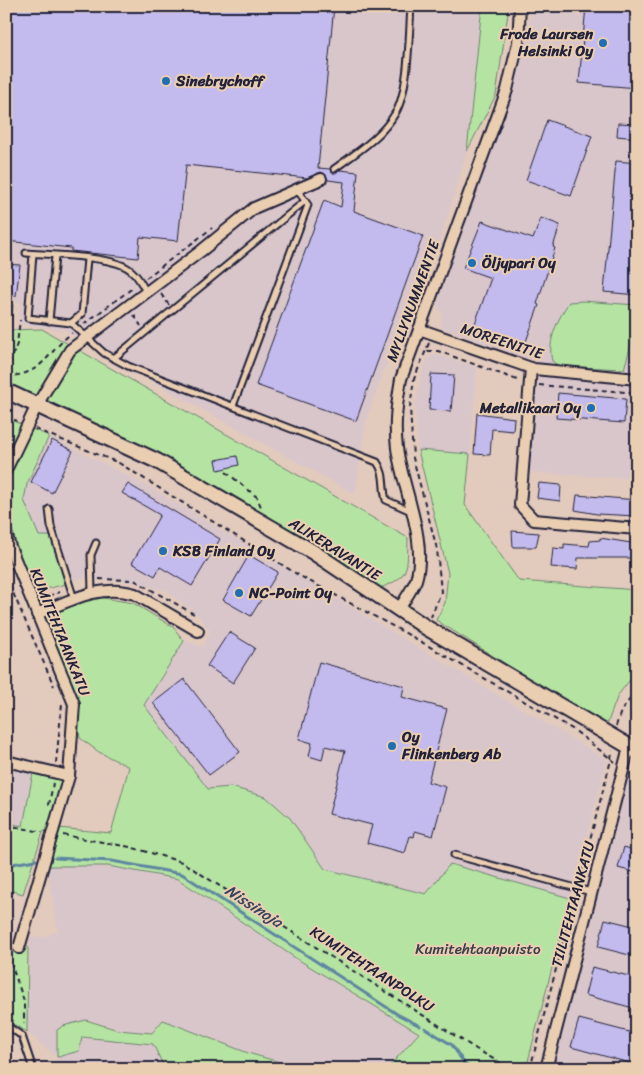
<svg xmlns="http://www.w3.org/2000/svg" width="643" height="1075" viewBox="0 0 643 1075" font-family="Sriracha,sans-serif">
<rect width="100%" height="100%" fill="#e2cabd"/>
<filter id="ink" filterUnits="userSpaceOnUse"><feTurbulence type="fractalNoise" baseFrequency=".02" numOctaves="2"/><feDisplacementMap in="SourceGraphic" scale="10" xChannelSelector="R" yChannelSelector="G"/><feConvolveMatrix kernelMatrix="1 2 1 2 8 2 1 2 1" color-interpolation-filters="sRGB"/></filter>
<g filter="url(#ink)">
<g fill="#d9c6cb">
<path d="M 6,6 L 482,6 L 467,151 L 440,240 L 422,281 L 417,280 L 366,419 L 355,494 L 94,349 L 65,330 L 18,324 L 21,302 L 6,300 Z"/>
<path d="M 532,6 L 637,6 L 637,479 L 528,472 L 540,360 L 522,357 L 441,327 L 442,314 L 437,303 L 520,67 Z"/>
<path d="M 430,355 L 437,355 L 477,367 L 470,454 L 418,450 L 415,408 L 422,372 Z"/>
<path d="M 49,436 L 144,484 L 607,760 L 570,898 L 450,864 L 426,894 L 325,869 L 290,818 L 266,797 L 231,787 L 208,790 L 144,705 L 184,641 L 203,647 L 210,631 L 200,617 L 167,591 L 133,582 L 80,578 L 66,584 L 50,536 L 39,536 L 24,500 L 27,484 Z"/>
<path d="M 6,766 L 33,773 L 23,827 L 6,823 Z"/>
<path d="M 625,778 L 637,780 L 637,1069 L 548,1069 Z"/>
<path d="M 47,866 L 108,866 L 178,879 L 294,957 L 419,1033 L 387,1069 L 304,1069 L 250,1054 L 163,1021 L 152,1033 L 118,1030 L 90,1020 L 82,1037 L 153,1044 L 165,1069 L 55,1069 L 57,1057 L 27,1032 L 30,938 L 46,937 L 58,931 Z"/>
</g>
<g fill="#b5e4a2" stroke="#6c836e">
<path d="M 482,6 L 509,6 L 496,95 L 467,151 Z"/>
<path d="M 583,301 L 636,305 L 633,337 L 624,369 L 559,366 L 552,361 C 547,340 558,319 569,302 Z"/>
<path d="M 6,304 L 13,305 L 10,330 L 42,329 L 408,538 C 407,567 411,577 380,588 L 313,546 L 6,393 Z"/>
<path d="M 6,418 L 49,436 L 27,484 L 24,500 L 39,536 L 50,536 L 66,584 L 29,593 L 6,532 Z"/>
<path d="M 418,450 L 470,454 L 465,505 L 519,581 L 637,590 L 637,671 L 618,695 L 606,727 L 436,620 L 445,603 L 448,573 Z"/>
<path d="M 98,597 L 133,603 L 173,627 L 184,641 L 144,705 L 208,789 L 231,787 L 266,797 L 290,818 L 325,869 L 426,894 L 450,864 L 570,898 L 526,1069 L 387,1069 L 419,1033 L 294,957 L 178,879 L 108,866 L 47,866 L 58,828 L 111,833 L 129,767 L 99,752 L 80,738 L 74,704 L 37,614 C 59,617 75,600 98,597 Z"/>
<path d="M 33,773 L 65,777 L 49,829 L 43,832 L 23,894 L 13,891 L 6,916 L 6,823 L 23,826 Z"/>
<path d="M 6,938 L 28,947 L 27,1032 L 6,1020 Z"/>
<path d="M 86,1020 L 118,1030 L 152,1033 L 163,1020 L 248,1053 L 304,1069 L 165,1069 L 153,1044 L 82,1037 L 79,1051 L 57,1057 L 57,1030 L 63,1026 Z"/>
</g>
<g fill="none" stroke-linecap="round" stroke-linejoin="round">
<g stroke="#5d86a1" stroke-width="3">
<path d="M 55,858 L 112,861 L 182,874 L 397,1014 L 420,1026"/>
<path d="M 6,865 L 36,860"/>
<path d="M 425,1028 L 452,1045 L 464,1063 L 471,1069"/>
</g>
</g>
<g fill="#c3bbed" stroke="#22223b">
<path d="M 6,6 L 334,6 L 318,168 L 330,169 L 334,173 L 340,170 L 358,172 L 354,211 L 423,236 L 356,421 L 256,385 L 324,200 L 341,207 L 344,182 L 328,180 L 325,174 L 321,172 L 307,178 L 186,165 L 178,241 L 140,237 L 138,258 L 71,251 L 71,248 L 6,241 Z"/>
<path d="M 586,6 L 637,6 L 637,88 L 579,83 Z"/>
<path d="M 547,120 L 592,136 L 571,196 L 526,180 Z"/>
<path d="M 618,123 L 637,124 L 637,138 L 617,136 Z"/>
<path d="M 616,161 L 637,163 L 637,295 L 604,292 Z"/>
<path d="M 541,218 L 560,225 L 553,247 L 555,248 L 537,304 L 539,305 L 524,347 L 505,340 L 504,343 L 472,332 L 491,278 L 463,268 L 482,221 L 533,239 Z"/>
<path d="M 6,264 L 20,265 L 16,296 L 6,295 Z"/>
<path d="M 431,374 L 454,375 L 451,411 L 429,410 Z"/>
<path d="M 558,393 L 626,399 L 624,423 L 556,418 Z"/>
<path d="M 477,413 L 514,418 L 513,431 L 492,429 L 490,455 L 474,454 Z"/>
<path d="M 52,440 L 73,451 L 52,493 L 31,482 Z"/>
<path d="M 237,456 L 239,465 L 218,470 L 216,460 Z"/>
<path d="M 539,483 L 561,485 L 560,501 L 537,498 Z"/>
<path d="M 128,484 L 220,539 L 192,586 L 160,567 L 155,576 L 132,563 L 160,515 L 122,493 Z"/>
<path d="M 577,495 L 637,500 L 637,516 L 597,514 L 575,510 Z"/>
<path d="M 512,531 L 539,533 L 536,547 L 513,547 Z"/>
<path d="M 600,538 L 637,544 L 637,558 L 578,558 L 577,569 L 551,567 L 553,548 L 564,549 L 564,544 L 589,546 L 590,541 L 600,540 Z"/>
<path d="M 249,555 L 278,572 L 251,616 L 223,600 Z"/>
<path d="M 229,632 L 255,648 L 233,683 L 207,666 Z"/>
<path d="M 319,662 L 404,686 L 402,697 L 447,709 L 428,782 L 446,787 L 433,836 L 415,831 L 414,837 L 410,836 L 405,853 L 367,843 L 372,825 L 329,814 L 345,751 L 325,746 L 322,760 L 309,756 L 312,743 L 299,739 Z"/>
<path d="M 184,679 L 240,752 L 209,775 L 153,703 Z"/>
<path d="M 624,847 L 637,851 L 637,873 L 618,868 Z"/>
<path d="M 605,919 L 637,927 L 637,957 L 598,947 Z"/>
<path d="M 592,967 L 637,978 L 637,1009 L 585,995 Z"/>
<path d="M 579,1019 L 637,1034 L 637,1065 L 571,1047 Z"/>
</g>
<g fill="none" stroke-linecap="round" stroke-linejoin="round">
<defs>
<g id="lane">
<path d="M 334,169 C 356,153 382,137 396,112 C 409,89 409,34 411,6"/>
<path d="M 26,253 C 52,255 102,256 124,266 C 135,271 141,282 146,292"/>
<path d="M 33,254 L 28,318 L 71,323 L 104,353 L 128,366 L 377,462 C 386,474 382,486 386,500 L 413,512"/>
<path d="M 49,321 L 55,256"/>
<path d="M 71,323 L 82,314 L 87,259"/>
<path d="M 114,358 L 305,201"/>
<path d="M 233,406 L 308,205 L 298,191"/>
<path d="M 49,509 L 51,526 L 74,599"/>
<path d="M 92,592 L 91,555 L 96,543"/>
<path d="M 454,855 L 591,892"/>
<path d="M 6,945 L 19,948"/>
<path d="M 6,1025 L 22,1036 L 33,1069"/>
</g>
<g id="street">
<path d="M 419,329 L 534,369 L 637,379"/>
<path d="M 531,368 L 520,505 L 534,520 L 637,529"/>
<path d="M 6,470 L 37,405 L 70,350 L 201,251 L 254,208 L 321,179"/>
<path d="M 6,532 L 10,547 L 74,704 L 69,776 L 19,948"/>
<path d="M 399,610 C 404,600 412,590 416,580 C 428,540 402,487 397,448 C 394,424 397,402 401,379 L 507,90 L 518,43 L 520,6"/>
<path d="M 37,614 C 69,601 100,583 135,594 L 198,631"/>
<path d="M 6,761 L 69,776"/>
<path d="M 546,1069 L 629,747"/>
</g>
<path id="secondary" d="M 6,391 L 157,461 L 313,552 L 427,628 L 637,751"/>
</defs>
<use href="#lane" stroke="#22223b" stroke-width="9"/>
<use href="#street" stroke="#22223b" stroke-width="14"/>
<use href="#secondary" stroke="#22223b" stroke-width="18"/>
<g stroke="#22223b" stroke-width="2" stroke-dasharray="5 4" stroke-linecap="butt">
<path d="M 146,278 L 212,228"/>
<path d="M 161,294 L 169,305"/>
<path d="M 134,315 L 141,326"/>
<path d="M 84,324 L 134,287"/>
<path d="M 429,343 L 414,379 L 410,407 L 413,458 L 437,549 L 441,592 L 431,617"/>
<path d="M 427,351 L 438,351 L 520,381"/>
<path d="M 6,373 L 17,344 L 20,320"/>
<path d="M 6,376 C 43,376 47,352 72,333"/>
<path d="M 539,385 L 637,393"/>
<path d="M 6,416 L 17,421"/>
<path d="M 35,429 L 119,463 L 300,576 L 420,641 L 574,730 L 615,762"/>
<path d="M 226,472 L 257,497 L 261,507"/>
<path d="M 6,577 L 54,686"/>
<path d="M 99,579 L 134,580 L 194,614"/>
<path d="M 40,599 L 60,592"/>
<path d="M 616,726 L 621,711 L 637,690"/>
<path d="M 56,763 L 62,704"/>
<path d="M 49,805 L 53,783"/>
<path d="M 6,825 L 42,832"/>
<path d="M 63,835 L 130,847 L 182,862 L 476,1049 L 511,1069"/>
<path d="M 579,881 L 611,760 L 612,750"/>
<path d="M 10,953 L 10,961 L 24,1001 L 24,1023"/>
<path d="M 530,1069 L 575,896"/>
</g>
<use href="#lane" stroke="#eaceb1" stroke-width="5"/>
<use href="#street" stroke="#eaceb1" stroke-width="10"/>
<use href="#secondary" stroke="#eaceb1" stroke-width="14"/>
</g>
</g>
<g fill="#1f6fb2" stroke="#eaceb1" stroke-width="2">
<circle cx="603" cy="43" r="5"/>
<circle cx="166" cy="81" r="5"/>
<circle cx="472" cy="263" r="5"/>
<circle cx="591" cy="408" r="5"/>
<circle cx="163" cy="551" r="5"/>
<circle cx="239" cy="593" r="5"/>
<circle cx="392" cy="746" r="5"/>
</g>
<g text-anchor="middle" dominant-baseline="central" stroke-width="4" stroke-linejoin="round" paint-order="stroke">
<g font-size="15" font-weight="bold" fill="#22223b" stroke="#eaceb1" text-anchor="start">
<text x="593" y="34" text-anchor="end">Frode Laursen<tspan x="593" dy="17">Helsinki Oy</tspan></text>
<text x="176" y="81">Sinebrychoff</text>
<text x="482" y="263">Öljypari Oy</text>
<text x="581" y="408" text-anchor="end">Metallikaari Oy</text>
<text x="173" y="551">KSB Finland Oy</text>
<text x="249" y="593">NC-Point Oy</text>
<text x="402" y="737">Oy<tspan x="402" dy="17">Flinkenberg Ab</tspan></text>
</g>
<g font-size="15" fill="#22223b" stroke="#eaceb1">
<text transform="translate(413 301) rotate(-70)">MYLLYNUMMENTIE</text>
<text transform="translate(502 341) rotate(18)">MOREENITIE</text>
<text transform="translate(335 549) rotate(32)">ALIKERAVANTIE</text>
<text transform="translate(60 632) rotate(68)">KUMITEHTAANKATU</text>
<text transform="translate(573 904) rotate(-75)">TIILITEHTAANKATU</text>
<text transform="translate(372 969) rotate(33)">KUMITEHTAANPOLKU</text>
</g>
<g font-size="15" fill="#383f4a" stroke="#eaceb1">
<text x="478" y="949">Kumitehtaanpuisto</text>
</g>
<g font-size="16" font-style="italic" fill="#36435d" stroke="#eaceb1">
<text transform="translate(254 906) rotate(33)">Nissinoja</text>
</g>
</g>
<rect width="643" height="1075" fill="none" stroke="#eaceb1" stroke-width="25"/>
<rect x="12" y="12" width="618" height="1050" fill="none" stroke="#22223b" stroke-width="2" filter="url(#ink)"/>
</svg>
